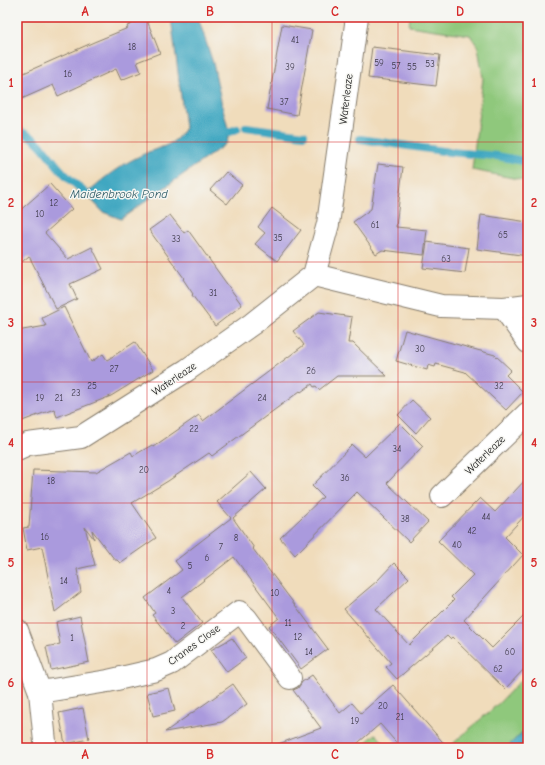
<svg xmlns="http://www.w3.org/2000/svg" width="545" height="765" viewBox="0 0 545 765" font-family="'Comic Neue',sans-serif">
<rect width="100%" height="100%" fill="#f6f6f2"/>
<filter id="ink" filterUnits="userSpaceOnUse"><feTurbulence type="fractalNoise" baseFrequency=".025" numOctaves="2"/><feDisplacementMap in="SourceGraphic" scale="8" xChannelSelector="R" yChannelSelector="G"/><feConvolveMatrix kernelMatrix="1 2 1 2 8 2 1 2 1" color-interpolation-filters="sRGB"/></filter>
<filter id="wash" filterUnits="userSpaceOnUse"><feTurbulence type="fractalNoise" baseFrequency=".012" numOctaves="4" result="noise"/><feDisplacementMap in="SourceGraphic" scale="16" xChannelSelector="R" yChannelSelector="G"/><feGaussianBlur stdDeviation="0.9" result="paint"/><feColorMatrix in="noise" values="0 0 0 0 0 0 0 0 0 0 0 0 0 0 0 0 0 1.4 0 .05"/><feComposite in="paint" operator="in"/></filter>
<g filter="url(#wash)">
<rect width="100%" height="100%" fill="#f0dcbb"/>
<g fill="#8fc87c" stroke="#56724c">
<path d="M 410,17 L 528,17 L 528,181 L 472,170 L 483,78 L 478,47 L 470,35 L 409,26 Z"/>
<path d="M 528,673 L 528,727 L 506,748 L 448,748 L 499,703 Z"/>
<path d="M 376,734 L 388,748 L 358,748 Z"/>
</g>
<g fill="#41a7c1" stroke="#2e626e">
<path d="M 171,17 L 198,17 L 213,63 L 222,105 L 229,132 L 227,143 L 121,219 L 103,212 L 86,194 C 104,177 122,164 144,154 C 154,149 167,147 175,140 C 179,137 182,132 185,128 Z"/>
<path d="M 528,727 L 528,748 L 506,748 Z"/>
</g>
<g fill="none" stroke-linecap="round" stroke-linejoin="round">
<g stroke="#41a7c1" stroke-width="8">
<path d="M 246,127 L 304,135"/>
<path d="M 17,131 C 38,135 48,156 61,170 C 69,179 78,186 86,194"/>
<path d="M 229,132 L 237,129"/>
<path d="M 360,139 L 450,152 L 497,156 L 528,162"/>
</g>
</g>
<g id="blocks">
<g fill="#aa9add">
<path d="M 146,18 L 160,53 L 137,62 L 141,72 L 121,80 L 116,69 L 58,96 L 53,85 L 17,101 L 17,76 L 94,42 L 128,28 L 127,26 Z"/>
<path d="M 282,25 L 312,30 L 297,115 L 267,109 Z"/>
<path d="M 372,47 L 440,55 L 436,86 L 368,78 Z"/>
<path d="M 378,164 L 403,167 L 396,227 L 427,230 L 424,255 L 382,250 L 376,254 L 353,222 L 371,209 Z"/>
<path d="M 226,172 L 242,185 L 227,204 L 210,190 Z"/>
<path d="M 50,184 L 72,209 L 45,233 L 68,259 L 92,247 L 103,269 L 70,284 L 77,299 L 56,309 L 29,256 L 17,266 L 17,213 Z"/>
<path d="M 272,208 L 301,230 L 277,261 L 255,244 L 265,233 L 258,227 Z"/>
<path d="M 170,215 L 184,233 L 188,230 L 242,305 L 215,326 L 192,295 L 193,294 L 183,279 L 184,278 L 149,230 Z"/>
<path d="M 481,215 L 528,222 L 528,256 L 477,249 Z"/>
<path d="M 427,242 L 469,248 L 465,273 L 423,268 Z"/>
<path d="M 64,307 L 91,362 L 103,354 L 107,360 L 135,342 L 153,370 L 111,396 L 57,417 L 54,409 L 17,423 L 17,331 L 46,326 L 42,318 Z"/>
<path d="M 319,312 L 352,317 L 348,343 L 353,343 L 387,376 L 337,376 L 319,390 L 316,386 L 314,387 L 312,384 L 301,392 L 300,391 L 212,456 L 209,453 L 168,481 L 132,503 L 156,538 L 120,563 L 117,560 L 115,560 L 92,530 L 94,539 L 85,527 L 95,565 L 77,569 L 81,592 L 55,612 L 42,547 L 27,550 L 23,528 L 29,527 L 33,470 L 96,472 L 131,452 L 133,456 L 152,445 L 153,447 L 199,415 L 203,421 L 304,345 L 293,331 Z"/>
<path d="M 405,330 L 495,355 L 511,370 L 506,375 L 523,392 L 506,410 L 465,372 L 436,364 L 435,367 L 428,365 L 427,370 L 396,361 Z"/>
<path d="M 412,400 L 430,417 L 416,433 L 398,415 Z"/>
<path d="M 400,423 L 423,446 L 387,483 L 428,522 L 409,542 L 357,492 L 295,555 L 280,538 L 323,497 L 312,486 L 352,445 L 365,457 Z"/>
<path d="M 251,472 L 266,489 L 233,518 L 254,548 L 253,549 L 328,649 L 301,669 L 269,626 L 279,618 L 234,557 L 182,597 L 202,623 L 175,644 L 152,615 L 155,613 L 145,598 L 182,570 L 175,561 L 231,518 L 217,502 Z"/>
<path d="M 528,477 L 528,512 L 505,537 L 523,555 L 464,620 L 492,648 L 528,612 L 528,665 L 505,689 L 452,637 L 450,639 L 447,636 L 397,679 L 386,667 L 391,663 L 344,609 L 377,581 L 394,563 L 409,578 L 376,609 L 409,645 L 454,600 L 451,597 L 473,575 L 438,541 L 480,498 L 495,512 Z"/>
<path d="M 80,616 L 89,662 L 51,670 L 46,647 L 60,644 L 56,622 Z"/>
<path d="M 232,638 L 246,658 L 227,672 L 211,650 Z"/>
<path d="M 312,675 L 340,713 L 352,703 L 361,713 L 393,685 L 448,748 L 401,748 L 380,724 L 352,748 L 273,748 L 273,746 L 321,728 L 293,690 L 298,688 L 302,682 Z"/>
<path d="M 233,684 L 247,704 L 222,722 L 165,732 Z"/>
<path d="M 169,688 L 175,711 L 153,716 L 147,693 Z"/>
<path d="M 83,708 L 89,739 L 65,744 L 59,713 Z"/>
</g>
</g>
</g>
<g filter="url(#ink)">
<use href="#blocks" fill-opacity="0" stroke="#867c6c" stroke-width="1"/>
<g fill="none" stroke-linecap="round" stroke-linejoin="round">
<defs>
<g id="street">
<path d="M 314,275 L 441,306 L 504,308 L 528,305"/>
<path d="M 504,308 L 528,342"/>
<path d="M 17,449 L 28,444 L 81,437 L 187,370 L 252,324 L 314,275 L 328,224 L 357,17"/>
<path d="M 442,496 L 528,413"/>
<path d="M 17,630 L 40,692 L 108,681 L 156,670 L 172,663 L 239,612 L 246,618 L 290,678"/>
<path d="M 40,692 L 45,742"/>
</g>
</defs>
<use href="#street" stroke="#867c6c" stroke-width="24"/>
<use href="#street" stroke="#fff" stroke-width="22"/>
</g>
</g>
<path fill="none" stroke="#d62828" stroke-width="1" stroke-opacity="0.55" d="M 147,17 L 147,748M 272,17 L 272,748M 398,17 L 398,748M 17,142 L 528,142M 17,262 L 528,262M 17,382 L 528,382M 17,503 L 528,503M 17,623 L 528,623"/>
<g text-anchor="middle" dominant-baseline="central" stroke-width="3" stroke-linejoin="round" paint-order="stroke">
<g font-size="9" fill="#403c4c">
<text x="295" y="40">41</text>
<text x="132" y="47">18</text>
<text x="379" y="63">59</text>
<text x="430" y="64">53</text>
<text x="396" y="66">57</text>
<text x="290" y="67">39</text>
<text x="412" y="67">55</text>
<text x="68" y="74">16</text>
<text x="284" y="102">37</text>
<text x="54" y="203">12</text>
<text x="40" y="214">10</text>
<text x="375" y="225">61</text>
<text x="503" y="235">65</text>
<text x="278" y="238">35</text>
<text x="176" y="239">33</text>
<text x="446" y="259">63</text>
<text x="213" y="293">31</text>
<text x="420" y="349">30</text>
<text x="114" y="369">27</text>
<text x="311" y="371">26</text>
<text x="92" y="386">25</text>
<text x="499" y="386">32</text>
<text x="76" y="393">23</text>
<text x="40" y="398">19</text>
<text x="59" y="398">21</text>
<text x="262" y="398">24</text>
<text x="194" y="429">22</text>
<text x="397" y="449">34</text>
<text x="144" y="470">20</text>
<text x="345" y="478">36</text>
<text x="51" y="481">18</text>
<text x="486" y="517">44</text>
<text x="405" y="519">38</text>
<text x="472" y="531">42</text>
<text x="45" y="537">16</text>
<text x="236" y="538">8</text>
<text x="457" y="545">40</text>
<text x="221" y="547">7</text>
<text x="207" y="558">6</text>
<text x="190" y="566">5</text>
<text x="64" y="581">14</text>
<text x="169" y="591">4</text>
<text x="275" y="593">10</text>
<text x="173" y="611">3</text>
<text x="288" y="623">11</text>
<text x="183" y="626">2</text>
<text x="298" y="637">12</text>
<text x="72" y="638">1</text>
<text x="309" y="652">14</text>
<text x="510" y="652">60</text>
<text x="498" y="669">62</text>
<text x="383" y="706">20</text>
<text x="400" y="717">21</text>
<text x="355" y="721">19</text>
</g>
<g font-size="11" fill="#1c1c1c" stroke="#f6f6f2">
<text transform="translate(346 99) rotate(-83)">Waterleaze</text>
<text transform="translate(174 379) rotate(-34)">Waterleaze</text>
<text transform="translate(485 455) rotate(-44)">Waterleaze</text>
<text transform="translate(194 645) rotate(-36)">Cranes Close</text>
</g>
<g font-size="12" font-style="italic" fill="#2d5b66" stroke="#f6f6f2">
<text x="119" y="194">Maidenbrook Pond</text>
</g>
</g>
<rect width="545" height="765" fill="none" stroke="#f6f6f2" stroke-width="44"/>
<rect x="22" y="22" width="501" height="721" fill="none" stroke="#d62828" stroke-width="1.5"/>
<g font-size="13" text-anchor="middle" font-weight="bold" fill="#d62828">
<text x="85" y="16">A</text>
<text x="210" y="16">B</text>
<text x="335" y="16">C</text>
<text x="460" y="16">D</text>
<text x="11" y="87">1</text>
<text x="534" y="87">1</text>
<text x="11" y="207">2</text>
<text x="534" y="207">2</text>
<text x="11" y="327">3</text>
<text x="534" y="327">3</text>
<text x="11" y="447">4</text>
<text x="534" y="447">4</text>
<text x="11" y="567">5</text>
<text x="534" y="567">5</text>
<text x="11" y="687">6</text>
<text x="534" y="687">6</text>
<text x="85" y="759">A</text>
<text x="210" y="759">B</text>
<text x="335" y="759">C</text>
<text x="460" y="759">D</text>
</g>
</svg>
